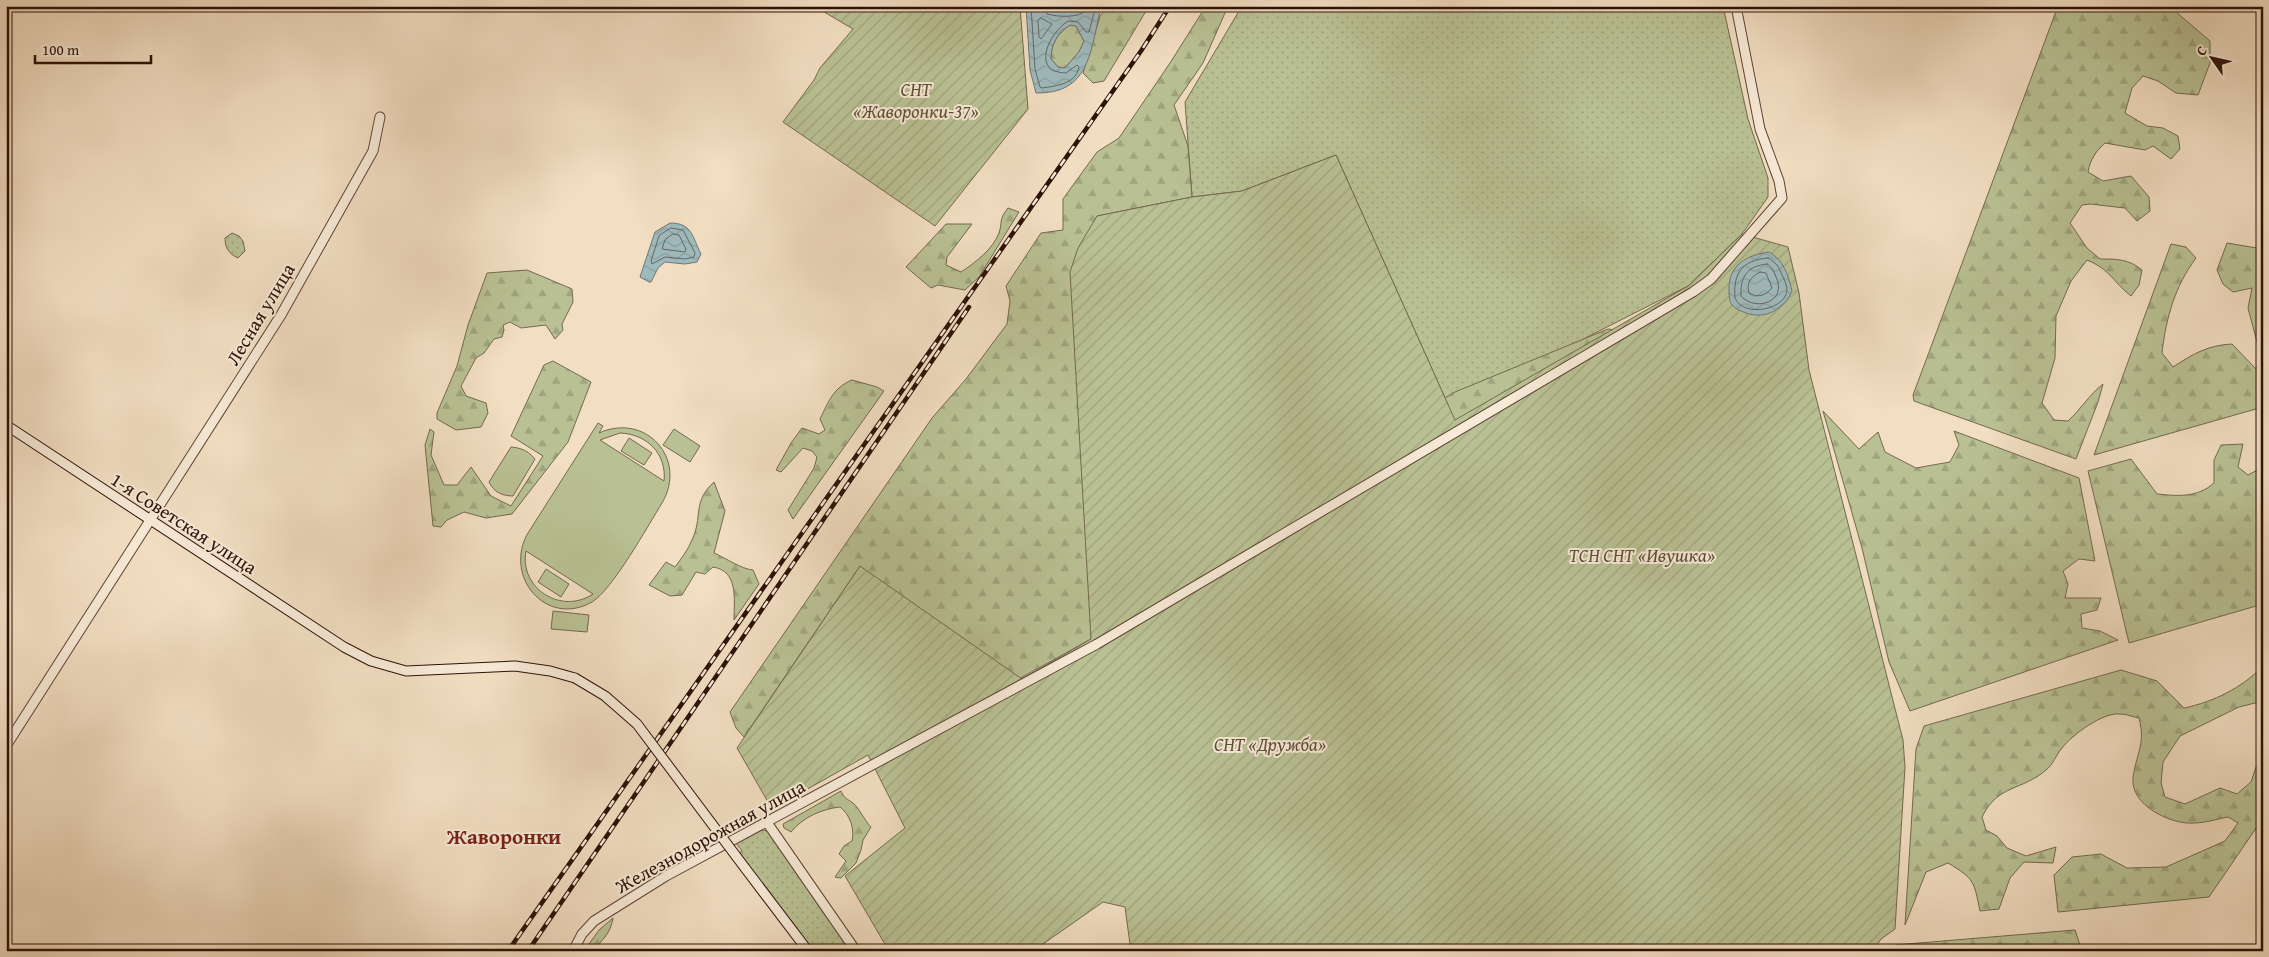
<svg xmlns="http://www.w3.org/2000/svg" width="2269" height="957" viewBox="0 0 2269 957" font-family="'Gentium Book Plus',serif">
<defs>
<pattern id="grass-dots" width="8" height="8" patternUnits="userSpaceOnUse" patternTransform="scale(1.25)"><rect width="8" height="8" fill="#b9c194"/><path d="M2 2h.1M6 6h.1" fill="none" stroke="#9fa57e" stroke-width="1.8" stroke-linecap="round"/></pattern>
<pattern id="forest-firs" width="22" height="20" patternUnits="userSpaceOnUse" patternTransform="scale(1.25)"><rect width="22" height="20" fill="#b9c194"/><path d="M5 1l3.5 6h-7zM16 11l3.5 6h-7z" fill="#9fa57e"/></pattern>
<pattern id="garden-furrows" width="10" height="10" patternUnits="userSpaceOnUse" patternTransform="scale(1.25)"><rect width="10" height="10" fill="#b9c194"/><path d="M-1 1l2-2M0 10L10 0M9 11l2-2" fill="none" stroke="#9fa57e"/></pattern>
<pattern id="water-waves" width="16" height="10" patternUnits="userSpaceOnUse" patternTransform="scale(1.25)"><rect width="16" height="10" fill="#9ebabc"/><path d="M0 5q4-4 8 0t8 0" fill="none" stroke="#889fa0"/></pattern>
</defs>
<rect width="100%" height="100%" fill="#f2dec2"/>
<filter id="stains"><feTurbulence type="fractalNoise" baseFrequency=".004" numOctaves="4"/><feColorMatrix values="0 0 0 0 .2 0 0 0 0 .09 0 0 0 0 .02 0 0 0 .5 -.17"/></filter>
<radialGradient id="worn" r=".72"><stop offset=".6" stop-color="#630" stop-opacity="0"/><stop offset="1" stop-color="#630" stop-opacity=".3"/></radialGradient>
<g fill="url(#grass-dots)" stroke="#73694e">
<path d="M 1242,6 L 1723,6 L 1748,119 L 1768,178 L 1768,197 L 1742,234 L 1688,286 L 1449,407 L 1336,155 L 1242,191 L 1192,197 L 1185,102 Z"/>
<path d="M 232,233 L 239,236 L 243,241 L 245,251 L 238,258 C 229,254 225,248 225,238 Z"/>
<path d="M 762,830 L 771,832 L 854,951 L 814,951 L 739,853 L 742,851 L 736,843 Z"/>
</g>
<g fill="url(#forest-firs)" stroke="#73694e">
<path d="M 1109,6 L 1149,6 L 1104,81 L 1093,83 L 1083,73 L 1100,16 Z"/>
<path d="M 1206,6 L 1228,6 L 1203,63 L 1174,105 L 1188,146 L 1192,197 L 1097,216 L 1091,639 L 970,706 L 860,566 L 744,737 L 736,728 L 730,712 L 932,418 L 966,379 L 1007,324 L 1010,301 L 1006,286 L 1041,233 L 1063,230 L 1063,199 L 1097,152 L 1119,138 L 1170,63 Z"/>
<path d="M 2058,6 L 2169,6 L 2210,41 L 2210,63 L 2198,95 L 2176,93 L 2158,81 L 2143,76 L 2132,88 L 2125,113 L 2147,126 L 2163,128 L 2178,136 L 2180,149 L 2171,159 L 2153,146 L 2145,150 L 2105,143 C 2096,151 2090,160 2088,172 L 2103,181 L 2131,176 L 2149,197 L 2150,211 L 2137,221 L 2125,208 L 2090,204 L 2082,205 L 2070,223 L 2087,248 L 2100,259 C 2117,259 2129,259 2142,270 L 2139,285 L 2131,296 C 2112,281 2111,270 2087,260 L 2071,281 L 2056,316 L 2055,358 L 2042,403 L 2054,420 L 2068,421 C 2081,409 2089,395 2103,384 L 2098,402 L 2076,459 L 1914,401 L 1913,395 Z"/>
<path d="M 1070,25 L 1076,26 L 1084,41 L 1079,52 L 1065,68 L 1058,67 L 1051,59 C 1051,44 1057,34 1070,25 Z"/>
<path d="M 1008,208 L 1019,212 L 979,277 L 965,290 L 938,285 L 931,288 L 906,267 L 946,224 L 972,224 L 947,257 L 946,265 L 961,272 C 975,263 993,249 999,233 C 1003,221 998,221 1008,208 Z"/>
<path d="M 2227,243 L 2263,249 L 2263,407 L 2094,455 L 2171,244 L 2186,247 L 2196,258 C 2175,286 2166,318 2162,353 L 2173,367 C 2193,354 2208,345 2232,344 L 2256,369 L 2261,357 L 2248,308 L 2252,288 L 2233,292 L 2223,284 L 2217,270 Z"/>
<path d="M 527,270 L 572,289 L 573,302 L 562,324 L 563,330 L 555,339 L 546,325 L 521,328 L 510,322 L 503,325 L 504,330 L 502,337 L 494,339 L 484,353 L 476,358 L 461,386 L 466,396 L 486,403 L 488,413 L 481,427 L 456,430 L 437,419 L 437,413 L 457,366 L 468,325 L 487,273 Z"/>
<path d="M 1608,329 L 1617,330 L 1437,437 L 1433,405 L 1455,392 Z"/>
<path d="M 553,361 L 591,382 L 568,442 L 512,514 L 486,518 L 464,512 L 447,520 L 441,527 L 433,526 L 425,445 L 430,429 L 434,432 L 431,455 L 444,485 L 457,485 L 471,467 L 491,496 L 511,506 L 543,456 L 511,436 L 544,365 Z"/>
<path d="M 852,380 L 877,387 L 884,391 L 793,519 L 788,510 L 814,468 L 817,457 L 812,451 L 803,448 L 781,472 L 776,470 L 791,443 L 802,428 L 819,434 L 825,430 L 820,419 C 829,401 833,388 852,380 Z"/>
<path d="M 1823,411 L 1859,449 L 1878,432 L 1885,452 L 1916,468 L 1950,462 L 1959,445 L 1954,431 L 2079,478 L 2095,561 L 2079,559 L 2063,571 L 2068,584 L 2065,598 L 2101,598 L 2097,610 L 2081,614 L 2082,628 L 2100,631 L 2118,640 L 1910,711 L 1889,662 L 1862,548 Z"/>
<path d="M 2243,444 L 2238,467 L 2248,475 L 2263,467 L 2263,604 L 2129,643 L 2088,471 L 2131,459 L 2157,494 C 2178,496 2197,498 2214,483 L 2214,460 L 2221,445 Z"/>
<path d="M 714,482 L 725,511 L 714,553 C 726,558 741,569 753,570 L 759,584 L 734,620 C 734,600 739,571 713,567 L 705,574 L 696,572 L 682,595 L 670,596 L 649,585 L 666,562 L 675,567 C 681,559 688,550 692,540 C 703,517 692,502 714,482 Z"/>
<path d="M 2263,666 L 2263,701 L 2239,707 L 2180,736 L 2163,762 L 2161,783 L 2165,797 L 2185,804 L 2220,788 L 2237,794 L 2251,782 L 2256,767 L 2263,759 L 2263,818 L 2209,897 L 2058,912 L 2054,875 L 2072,857 L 2101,854 L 2127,868 L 2166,867 L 2225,841 L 2238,823 L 2228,817 C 2217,819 2205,823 2194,823 C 2171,825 2130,805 2133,778 C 2136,754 2146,744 2139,718 C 2133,717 2127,714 2120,714 C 2103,712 2072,735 2062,748 C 2056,755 2053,765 2046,770 C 2022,791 1998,784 1982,817 L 1986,830 L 1997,836 L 2007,848 L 2026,856 L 2056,847 L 2053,863 L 2024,862 L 2010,878 L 1999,909 L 1980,911 C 1974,882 1975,879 1948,863 L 1926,872 L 1905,925 L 1916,749 L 1924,726 L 2121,670 L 2157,681 L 2184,708 C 2213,702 2242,688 2263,666 Z"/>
<path d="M 841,791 C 844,798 847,799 853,803 C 860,809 864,820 871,827 L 863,840 L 861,850 L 856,863 L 841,878 L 835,877 L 846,861 L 839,854 L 844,846 L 852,841 C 855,830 850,814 840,807 C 822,809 803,817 791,832 L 784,828 L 783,824 Z"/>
<path d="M 613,918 C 611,933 602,940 593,951 L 584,951 L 599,930 Z"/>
<path d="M 2075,930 L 2082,951 L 1895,951 L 1895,945 Z"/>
</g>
<g fill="url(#garden-furrows)" stroke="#73694e">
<path d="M 814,6 L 1020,6 L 1028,109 L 935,226 L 783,122 L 814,80 L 820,68 L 853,29 Z"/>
<path d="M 1336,155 L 1455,420 L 1688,286 L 1742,234 L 1788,247 L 1799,293 L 1809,370 L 1903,740 L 1905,767 L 1895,929 L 1881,939 L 1873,951 L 1128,951 L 1130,944 L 1125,907 L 1103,902 L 1033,951 L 889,951 L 845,876 L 905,828 L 868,755 L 772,809 L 737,748 L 860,566 L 1022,679 L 1091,639 L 1070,272 L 1078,248 L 1097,216 L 1192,197 L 1242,191 Z"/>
</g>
<g fill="#b9c194" stroke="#73694e" fill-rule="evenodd">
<path d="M 598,423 L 603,426 L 599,433 C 646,412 688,459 662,503 C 648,526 612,590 592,602 C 546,628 503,576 528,533 ZM 620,433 C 647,434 667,454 664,481 L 600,440 ZM 526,551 L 593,594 C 562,615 519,589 526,551 Z"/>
<path d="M 674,429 L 700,446 L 690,462 L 663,445 Z"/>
<path d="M 629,438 L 652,453 L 644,465 L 621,451 Z"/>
<path d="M 511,447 C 522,448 528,451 535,459 L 513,496 C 502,496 494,492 489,482 Z"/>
<path d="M 546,569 L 569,584 L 561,597 L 538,582 Z"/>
<path d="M 553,611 L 589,615 L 587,632 L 551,629 Z"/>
</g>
<g fill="url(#water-waves)" stroke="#717674" fill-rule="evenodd">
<path d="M 1026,6 L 1047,6 L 1049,10 L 1079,10 L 1084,6 L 1096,6 L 1100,12 C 1090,53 1089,94 1036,93 L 1030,70 ZM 1070,25 L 1076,26 L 1084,41 L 1079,52 L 1065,68 L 1058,67 L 1051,59 C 1051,44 1057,33 1070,25 Z"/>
<path d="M 670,223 C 692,223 692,236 701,254 L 697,262 L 685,264 L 665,262 L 658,268 L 651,282 L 649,282 L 640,277 L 655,232 Z"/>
<path d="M 1769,252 C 1784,260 1788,275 1792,291 C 1784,309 1766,320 1746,313 C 1741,311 1735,309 1732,305 C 1729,301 1729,295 1729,290 C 1728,265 1747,255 1769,252 Z"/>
</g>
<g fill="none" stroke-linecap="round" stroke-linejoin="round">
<g stroke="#666662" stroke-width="1">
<path d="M 1031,6 L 1035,69 L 1040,87 L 1042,88 C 1056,86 1076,84 1079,67 L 1077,65 L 1066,73 C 1030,72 1049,33 1068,21 L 1078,22 L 1086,32 L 1089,32 L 1094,13 L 1092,6"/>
<path d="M 1043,6 L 1047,14 C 1058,17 1077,18 1086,11 L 1086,6"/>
<path d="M 1041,18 L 1052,24 L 1041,39 L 1039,37 L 1038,21 Z"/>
<path d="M 671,228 L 683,230 L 695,253 L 694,257 L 685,259 L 665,257 L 652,264 L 651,261 L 659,236 Z"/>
<path d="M 673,234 L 679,235 L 686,249 L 685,252 L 662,249 L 665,240 Z"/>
<path d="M 1768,258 C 1776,262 1779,267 1782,275 C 1784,279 1787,285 1787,290 C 1786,310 1743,318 1735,298 C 1733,273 1742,260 1768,258 Z"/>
<path d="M 1767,264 C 1772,267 1774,271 1776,277 C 1788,302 1755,312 1741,296 C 1740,277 1747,266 1767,264 Z"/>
<path d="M 1760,272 L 1766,273 L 1772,288 C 1765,296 1758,298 1749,293 C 1746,282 1751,277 1760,272 Z"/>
</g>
<defs>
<g id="tertiary">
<path d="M 6,746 L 281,315 L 373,151 L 380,117"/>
<path d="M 766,821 L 856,951"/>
<path d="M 573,951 L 582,934 L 594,921 L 666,876 L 1097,644 L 1693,292 L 1711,279 L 1782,198 L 1779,181 L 1760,129 L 1736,6"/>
</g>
<g id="secondary">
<path d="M 6,425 L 344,647 L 371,661 L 406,671 L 515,666 L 550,671 L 575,678"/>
<path d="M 745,868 L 808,951"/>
</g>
</defs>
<use href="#tertiary" stroke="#5e4436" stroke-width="11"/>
<use href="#secondary" stroke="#2d1107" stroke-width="11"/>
<use href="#tertiary" stroke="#f7ead7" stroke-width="9"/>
<use href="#secondary" stroke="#f7ead7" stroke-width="9"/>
<defs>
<g id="rail">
<path d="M 508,951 L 1141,51 L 1170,6"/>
<path d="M 528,951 L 969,307"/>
</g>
</defs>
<use href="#rail" stroke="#2d1107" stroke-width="4.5"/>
<use href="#rail" stroke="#f7ead7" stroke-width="2.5" stroke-dasharray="8" stroke-linecap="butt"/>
<defs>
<path id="secondary-bridge" d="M 575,678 L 605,696 L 637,724 L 745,868"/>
</defs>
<use href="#secondary-bridge" stroke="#2d1107" stroke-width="11" stroke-linecap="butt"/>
<use href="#secondary-bridge" stroke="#f7ead7" stroke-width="9"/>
</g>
<g text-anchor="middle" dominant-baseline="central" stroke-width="4" stroke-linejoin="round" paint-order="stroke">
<g font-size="19" font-style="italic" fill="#5e4f38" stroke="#f7ead7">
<text x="916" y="89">СНТ<tspan x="916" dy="22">«Жаворонки-37»</tspan></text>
<text x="1642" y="555">ТСН СНТ «Ивушка»</text>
<text x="1270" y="744">СНТ «Дружба»</text>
</g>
<g font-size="19" fill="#2d1107" stroke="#f7ead7">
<text transform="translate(260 314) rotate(-59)">Лесная улица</text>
<text transform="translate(184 523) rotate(33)">1-я Советская улица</text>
<text transform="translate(710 836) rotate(-29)">Железнодорожная улица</text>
</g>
<g font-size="21" font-weight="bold" fill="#7a1f14" stroke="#f7ead7">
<text x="504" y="836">Жаворонки</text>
</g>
</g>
<rect width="2269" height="957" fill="none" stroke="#f2dec2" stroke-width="25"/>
<rect x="8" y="8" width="2254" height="942" fill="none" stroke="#2d1107" stroke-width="2.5"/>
<rect x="12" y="12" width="2244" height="932" fill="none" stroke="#2d1107"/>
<g transform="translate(2212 58) rotate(304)" stroke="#f7ead7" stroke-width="4" paint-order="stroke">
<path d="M0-4L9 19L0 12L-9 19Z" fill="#2d1107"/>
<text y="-8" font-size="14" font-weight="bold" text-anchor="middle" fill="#2d1107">С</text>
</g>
<path d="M35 55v8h116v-8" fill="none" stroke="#2d1107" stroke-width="2.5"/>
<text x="42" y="55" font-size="15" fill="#2d1107" stroke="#f7ead7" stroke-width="4" paint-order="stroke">100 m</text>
<rect width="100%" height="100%" filter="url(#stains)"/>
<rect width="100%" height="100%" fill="url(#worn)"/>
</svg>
